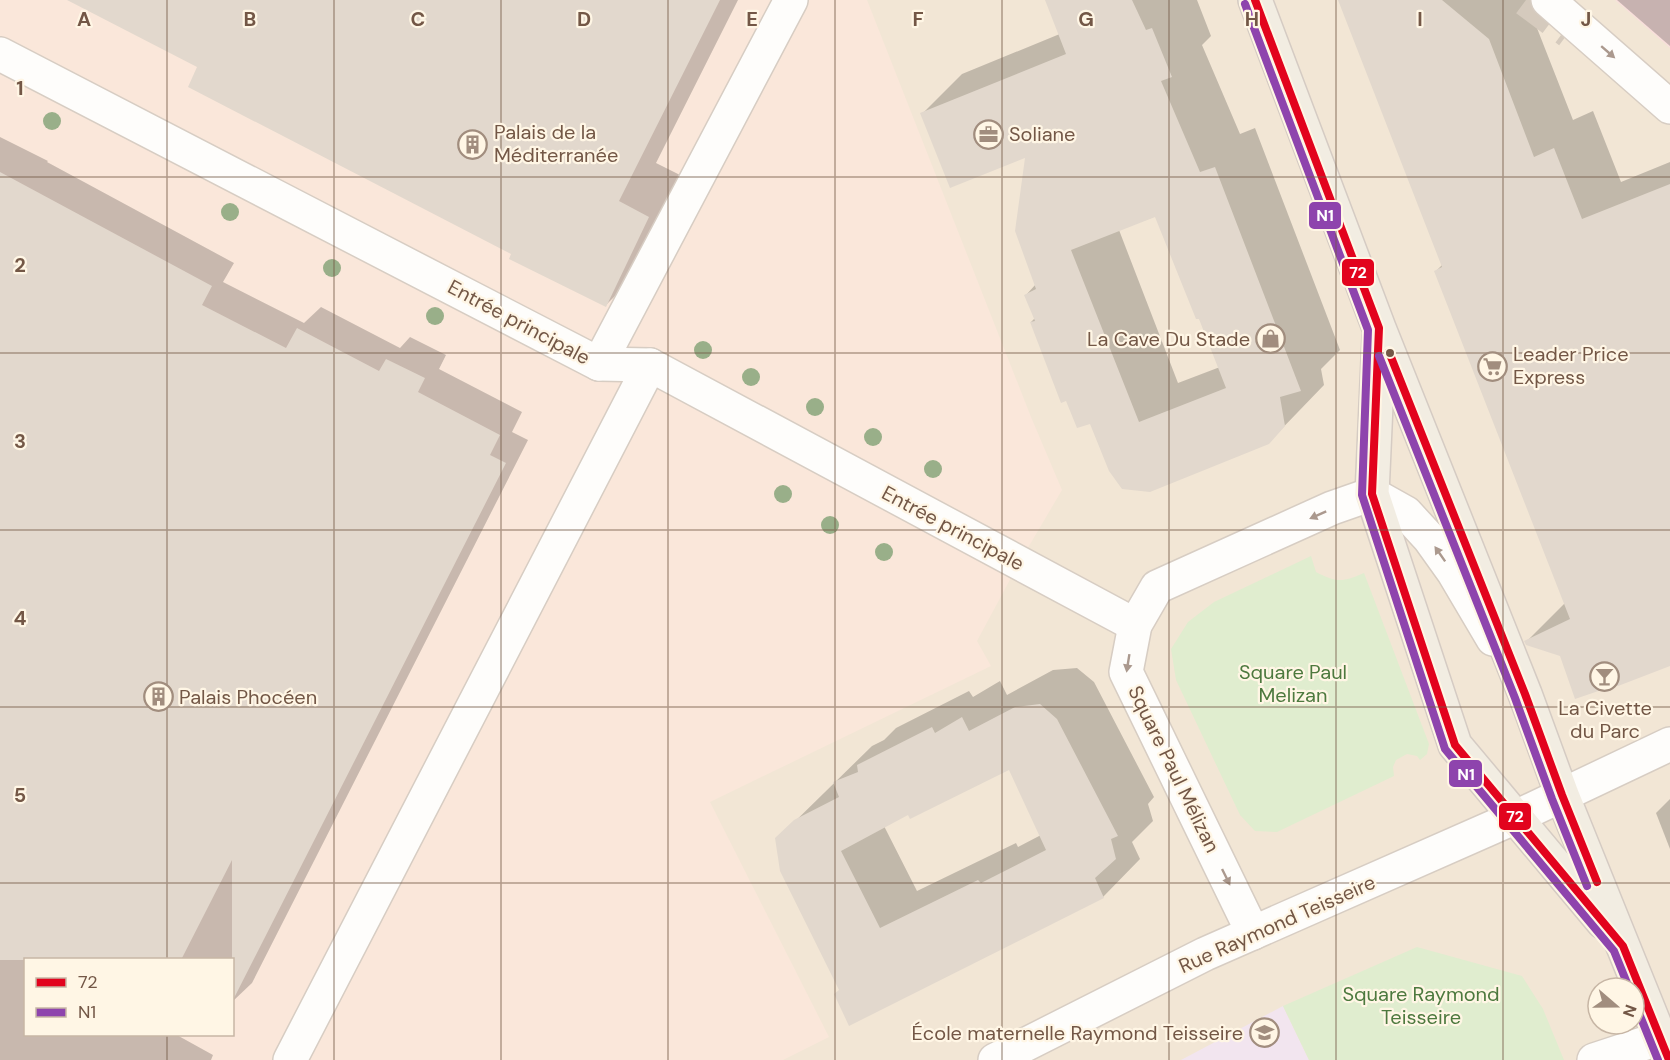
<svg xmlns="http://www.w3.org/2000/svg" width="1670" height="1060" viewBox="0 0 1670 1060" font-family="'DM Sans',sans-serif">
<rect width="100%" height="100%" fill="#f6f0e5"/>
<path fill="#f2e6d5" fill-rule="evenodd" d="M 0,0 L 1670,0 L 1670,1060 L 0,1060 ZM 26,960 L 232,960 L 232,1034 L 26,1034 ZM 1598,988 L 1634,988 L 1634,1024 L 1598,1024 Z"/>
<path fill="#fae7da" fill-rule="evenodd" d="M 0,0 L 867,0 L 1031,417 L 1062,490 L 1019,563 L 977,641 L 991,666 L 710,802 L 829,1037 L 783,1060 L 0,1060 ZM 26,960 L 232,960 L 232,1034 L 26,1034 Z"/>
<path fill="#f2e5ef" d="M 1283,1006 L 1309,1060 L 1181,1060 Z"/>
<path fill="#f9dfdc" d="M 1615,0 L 1670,0 L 1670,48 Z"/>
<g fill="#e0edcf">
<path d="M 1311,556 L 1316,572 C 1337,583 1343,582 1364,573 L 1429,744 L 1427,754 L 1420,760 L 1417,756 L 1407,754 L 1396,760 L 1393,767 L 1394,776 L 1277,832 L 1255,831 L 1240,815 L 1176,680 L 1171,649 L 1188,622 L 1214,602 Z"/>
<path d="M 1417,947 L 1522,976 L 1543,1009 L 1564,1060 L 1309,1060 L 1283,1006 Z"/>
</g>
<g fill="#0003" fill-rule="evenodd">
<path d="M 70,0 L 738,0 L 656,163 L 686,178 L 644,267 L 606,305 L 513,254 L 199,66 Z"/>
<path d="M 1098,0 L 1197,0 L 1211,36 L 1202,45 L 1240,134 L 1255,128 L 1340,350 L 1321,369 L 1324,385 L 1269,442 L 1091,422 L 1031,322 L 1035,318 L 1026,295 L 1036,284 L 1027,156 L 922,114 L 962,74 L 1067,31 ZM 1156,216 L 1220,367 L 1178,383 L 1119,230 Z"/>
<path d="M 1346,0 L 1526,0 L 1573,120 L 1593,111 L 1621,182 L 1670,162 L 1670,665 L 1561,655 L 1526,642 L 1565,603 L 1436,271 L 1443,264 Z"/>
<path d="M 1617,0 L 1670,0 L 1670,46 Z"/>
<path d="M 0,137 L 48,161 L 47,162 L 234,263 L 223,282 L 304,323 L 321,307 L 400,348 L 410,337 L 446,355 L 439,369 L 522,412 L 512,432 L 528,440 L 252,983 L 232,1002 L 232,960 L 26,960 L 26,1034 L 175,1034 L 213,1055 L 211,1060 L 0,1060 Z"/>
<path d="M 1077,668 L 1094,682 L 1154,797 L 1148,804 L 1153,821 L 1132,842 L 1140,859 L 1103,897 L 840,989 L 777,839 L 872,746 L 884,740 L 896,728 L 969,691 L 973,697 L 1000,681 L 1007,695 L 1053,670 ZM 1009,768 L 1041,835 L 1018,847 L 1016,843 L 917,891 L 884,826 L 909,813 Z"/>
<path d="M 1670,799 L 1670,849 L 1656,813 Z"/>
</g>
<g fill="#e2d8cd" fill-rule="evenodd">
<path d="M 67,0 L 720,0 L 619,201 L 649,217 L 606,307 L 509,259 L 511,254 L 188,87 L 197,67 Z"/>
<path d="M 1045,0 L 1132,0 L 1146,30 L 1152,28 L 1172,77 L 1161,81 L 1200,172 L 1215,167 L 1301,391 L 1280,397 L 1285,426 L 1269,444 L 1150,492 L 1122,489 L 1109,471 L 1090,424 L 1077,428 L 1066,401 L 1061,403 L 1030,322 L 1035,321 L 1024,295 L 1036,289 L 1015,231 L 1025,158 L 950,188 L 920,113 L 1066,54 ZM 1155,217 L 1196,319 L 1199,319 L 1226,388 L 1139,422 L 1071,250 Z"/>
<path d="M 1338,0 L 1442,0 L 1489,39 L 1534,157 L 1554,148 L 1582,219 L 1670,184 L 1670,666 L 1618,686 L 1616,685 L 1575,699 L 1560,656 L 1526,645 L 1524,641 L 1570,619 L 1434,271 L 1442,267 Z"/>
<path d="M 0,172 L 212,286 L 202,305 L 286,348 L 297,328 L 379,371 L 386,359 L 425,378 L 418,392 L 500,435 L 490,455 L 506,463 L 232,1002 L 232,860 L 181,960 L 0,960 Z"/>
<path d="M 1040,704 L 1057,719 L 1118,836 L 1111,839 L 1116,859 L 1095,878 L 1104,898 L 849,1026 L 834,994 L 839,990 L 780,871 L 775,838 L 794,820 L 839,797 L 833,782 L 858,772 L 857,765 L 932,727 L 935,733 L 962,717 L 969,731 L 1015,707 ZM 1009,770 L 1046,850 L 981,883 L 978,880 L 880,928 L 841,851 L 908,815 L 910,819 Z"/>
</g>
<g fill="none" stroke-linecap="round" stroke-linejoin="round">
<path stroke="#d5cabd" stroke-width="33" stroke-dasharray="33 16" stroke-linecap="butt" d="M 1526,0 L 1569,32"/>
<defs>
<g id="minor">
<path d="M 1548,0 L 1670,107"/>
<path d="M 0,54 L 599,364 L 650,365 L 1135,625"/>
<path d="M 599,364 L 791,0"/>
<path d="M 1253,933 L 1126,672 L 1135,625 L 1157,587 L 1332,508 L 1372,494 L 1406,513 L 1429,538 L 1454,573 L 1493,639"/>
<path d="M 290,1060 L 650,365"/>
<path d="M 995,1060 L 1205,954 L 1516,817 L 1670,744"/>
<path d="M 1594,1060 L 1661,1038"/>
</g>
<g id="major">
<path d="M 1255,0 L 1379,328 L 1525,694 L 1562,795 L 1669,1060"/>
<path d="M 1379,338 L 1372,494 L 1455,745 L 1603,922"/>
</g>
</defs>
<use href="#minor" stroke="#d7cdc3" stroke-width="36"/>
<use href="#major" stroke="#d5cbc3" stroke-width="36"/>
<use href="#minor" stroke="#fefdfb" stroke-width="33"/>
<use href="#major" stroke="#f2ede2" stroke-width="33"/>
<defs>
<g id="bus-1">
<path d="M 1255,0 L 1379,328 L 1372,494 L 1455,745 L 1623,946 L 1669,1060"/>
<path d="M 1389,352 L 1525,694 L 1562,795 L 1597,882"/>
</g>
<g id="bus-2">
<path d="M 1245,4 L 1368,330 L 1362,495 L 1445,749 L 1614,951 L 1629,988"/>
<path d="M 1379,356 L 1515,698 L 1552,799 L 1587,886"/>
<path d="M 1634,1001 L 1658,1060"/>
</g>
</defs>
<use href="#bus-1" stroke="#fff6e5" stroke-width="12"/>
<use href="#bus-2" stroke="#fff6e5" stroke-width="12"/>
<use href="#bus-1" stroke="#e2031d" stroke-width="8"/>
<use href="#bus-2" stroke="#8e44ad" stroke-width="8"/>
</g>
<g fill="#99af89">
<circle cx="52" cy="121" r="9"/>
<circle cx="230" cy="212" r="9"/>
<circle cx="332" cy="268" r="9"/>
<circle cx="435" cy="316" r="9"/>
<circle cx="703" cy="350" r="9"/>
<circle cx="751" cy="377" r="9"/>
<circle cx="815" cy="407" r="9"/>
<circle cx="873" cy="437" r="9"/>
<circle cx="933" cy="469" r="9"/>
<circle cx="783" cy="494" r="9"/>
<circle cx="830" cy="525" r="9"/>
<circle cx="884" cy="552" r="9"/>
</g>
<defs><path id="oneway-solid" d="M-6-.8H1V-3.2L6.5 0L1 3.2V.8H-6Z" transform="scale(1.5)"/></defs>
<g fill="#ab998e">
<use href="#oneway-solid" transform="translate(1608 52) rotate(41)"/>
<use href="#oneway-solid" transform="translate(1318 515) rotate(156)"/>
<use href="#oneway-solid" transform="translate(1440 554) rotate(-125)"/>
<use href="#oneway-solid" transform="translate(1128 663) rotate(99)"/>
<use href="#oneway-solid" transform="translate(1226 877) rotate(64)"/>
</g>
<path fill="none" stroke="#735746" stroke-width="1.5" stroke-opacity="0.55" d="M 167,0 L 167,960M 334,0 L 334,1060M 501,0 L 501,1060M 668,0 L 668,1060M 835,0 L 835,1060M 1002,0 L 1002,1060M 1169,0 L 1169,1060M 1336,0 L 1336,1060M 1503,0 L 1503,1060M 0,177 L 1670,177M 0,353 L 1670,353M 0,530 L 1670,530M 0,707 L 1670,707M 0,883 L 1670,883M 167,1034 L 167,1060"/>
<defs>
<symbol id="office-ring" viewBox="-11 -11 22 22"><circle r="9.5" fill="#fff6e5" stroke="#a18d7e" stroke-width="1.5"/><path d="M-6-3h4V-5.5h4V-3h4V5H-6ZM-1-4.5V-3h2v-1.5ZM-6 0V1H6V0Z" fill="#a18d7e"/></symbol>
<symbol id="building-ring" viewBox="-11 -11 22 22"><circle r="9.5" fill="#fff6e5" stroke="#a18d7e" stroke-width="1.5"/><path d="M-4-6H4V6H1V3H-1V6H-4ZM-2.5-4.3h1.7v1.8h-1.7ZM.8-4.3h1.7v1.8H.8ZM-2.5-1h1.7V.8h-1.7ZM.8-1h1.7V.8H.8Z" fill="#a18d7e"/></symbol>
<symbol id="shop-ring" viewBox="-11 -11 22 22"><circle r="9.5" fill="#fff6e5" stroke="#a18d7e" stroke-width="1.5"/><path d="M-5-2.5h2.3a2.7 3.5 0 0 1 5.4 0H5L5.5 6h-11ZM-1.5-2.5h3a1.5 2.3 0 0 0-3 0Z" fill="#a18d7e"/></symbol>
<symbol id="supermarket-ring" viewBox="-11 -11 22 22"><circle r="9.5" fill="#fff6e5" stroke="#a18d7e" stroke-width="1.5"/><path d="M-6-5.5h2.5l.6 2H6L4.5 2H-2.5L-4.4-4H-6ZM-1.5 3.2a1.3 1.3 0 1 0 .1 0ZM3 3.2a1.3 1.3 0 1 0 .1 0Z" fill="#a18d7e"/></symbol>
<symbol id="bar-ring" viewBox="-11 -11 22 22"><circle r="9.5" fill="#fff6e5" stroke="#a18d7e" stroke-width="1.5"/><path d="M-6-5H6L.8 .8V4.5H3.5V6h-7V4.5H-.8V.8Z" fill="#a18d7e"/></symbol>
<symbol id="school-ring" viewBox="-11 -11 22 22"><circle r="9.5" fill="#fff6e5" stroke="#a18d7e" stroke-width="1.5"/><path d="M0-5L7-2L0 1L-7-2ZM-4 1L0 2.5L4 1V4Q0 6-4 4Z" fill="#a18d7e"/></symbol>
</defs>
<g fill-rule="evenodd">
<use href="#office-ring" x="972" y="118" width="33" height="33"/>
<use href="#building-ring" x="456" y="128" width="33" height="33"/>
<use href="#shop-ring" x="1254" y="322" width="33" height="33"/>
<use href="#supermarket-ring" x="1476" y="350" width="33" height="33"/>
<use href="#bar-ring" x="1588" y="660" width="33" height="33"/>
<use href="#building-ring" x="142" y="680" width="33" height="33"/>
<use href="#school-ring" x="1248" y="1016" width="33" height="33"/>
</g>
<circle fill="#735746" stroke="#fff6e5" stroke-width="2" cx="1390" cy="353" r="5"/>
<g text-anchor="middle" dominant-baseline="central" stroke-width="4.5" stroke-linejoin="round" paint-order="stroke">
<g font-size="20" fill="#735746" stroke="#fff6e5" text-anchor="start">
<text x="494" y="132">Palais de la<tspan x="494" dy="23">Méditerranée</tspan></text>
<text x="1009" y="134">Soliane</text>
<text x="1250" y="339" text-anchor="end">La Cave Du Stade</text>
<text x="1513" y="354">Leader Price<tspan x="1513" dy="23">Express</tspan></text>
<text x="179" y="697">Palais Phocéen</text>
<text x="1605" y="708" text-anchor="middle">La Civette<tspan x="1605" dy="23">du Parc</tspan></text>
<text x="1243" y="1033" text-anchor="end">École maternelle Raymond Teisseire</text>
</g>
<g font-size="20" fill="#735746" stroke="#fff6e5">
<text transform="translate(519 322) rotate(28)">Entrée principale</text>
<text transform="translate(953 528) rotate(28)">Entrée principale</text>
<text transform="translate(1174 769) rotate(64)">Square Paul Mélizan</text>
<text transform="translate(1277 924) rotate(-24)">Rue Raymond Teisseire</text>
</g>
<g font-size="20" fill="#4d793e" stroke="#fff6e5">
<text x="1293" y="672">Square Paul<tspan x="1293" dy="23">Melizan</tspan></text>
<text x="1421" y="994">Square Raymond<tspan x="1421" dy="23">Teisseire</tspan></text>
</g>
</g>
<g font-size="20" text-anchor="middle" font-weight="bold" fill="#735746" stroke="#fff6e5" stroke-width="4.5" stroke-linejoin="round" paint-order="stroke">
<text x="84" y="26">A</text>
<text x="250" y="26">B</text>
<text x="418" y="26">C</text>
<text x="584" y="26">D</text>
<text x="752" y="26">E</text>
<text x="918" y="26">F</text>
<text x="1086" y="26">G</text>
<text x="1252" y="26">H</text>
<text x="1420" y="26">I</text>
<text x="1586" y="26">J</text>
<text x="20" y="95">1</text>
<text x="20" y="272">2</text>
<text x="20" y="448">3</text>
<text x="20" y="625">4</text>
<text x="20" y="802">5</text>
</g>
<g stroke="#fff6e5" stroke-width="2">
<rect x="1308" y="201" width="34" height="29" rx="6" fill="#8e44ad"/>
<rect x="1341" y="258" width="34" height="29" rx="6" fill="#e2031d"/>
<rect x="1448" y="759" width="35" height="29" rx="6" fill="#8e44ad"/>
<rect x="1498" y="802" width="34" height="29" rx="6" fill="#e2031d"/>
</g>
<g font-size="16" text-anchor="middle" font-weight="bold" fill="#fff">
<text x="1325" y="221">N1</text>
<text x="1358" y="278">72</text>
<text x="1466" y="780">N1</text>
<text x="1515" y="822">72</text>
</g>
<rect x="24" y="958" width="210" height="78" fill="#fff6e5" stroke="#c7b6a5" stroke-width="1.5"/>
<rect x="36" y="978" width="30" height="9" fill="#e2031d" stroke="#c7b6a5" stroke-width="1.5"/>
<text x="78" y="988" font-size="18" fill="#735746">72</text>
<rect x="36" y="1008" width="30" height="9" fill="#8e44ad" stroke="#c7b6a5" stroke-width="1.5"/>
<text x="78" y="1018" font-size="18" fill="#735746">N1</text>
<g transform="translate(1616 1006) rotate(110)"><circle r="28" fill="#fff6e5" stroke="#c7b6a5" stroke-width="1.5"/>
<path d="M0-4.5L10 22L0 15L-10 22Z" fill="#a18d7e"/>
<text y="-9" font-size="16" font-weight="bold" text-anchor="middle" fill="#735746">N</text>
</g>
</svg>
